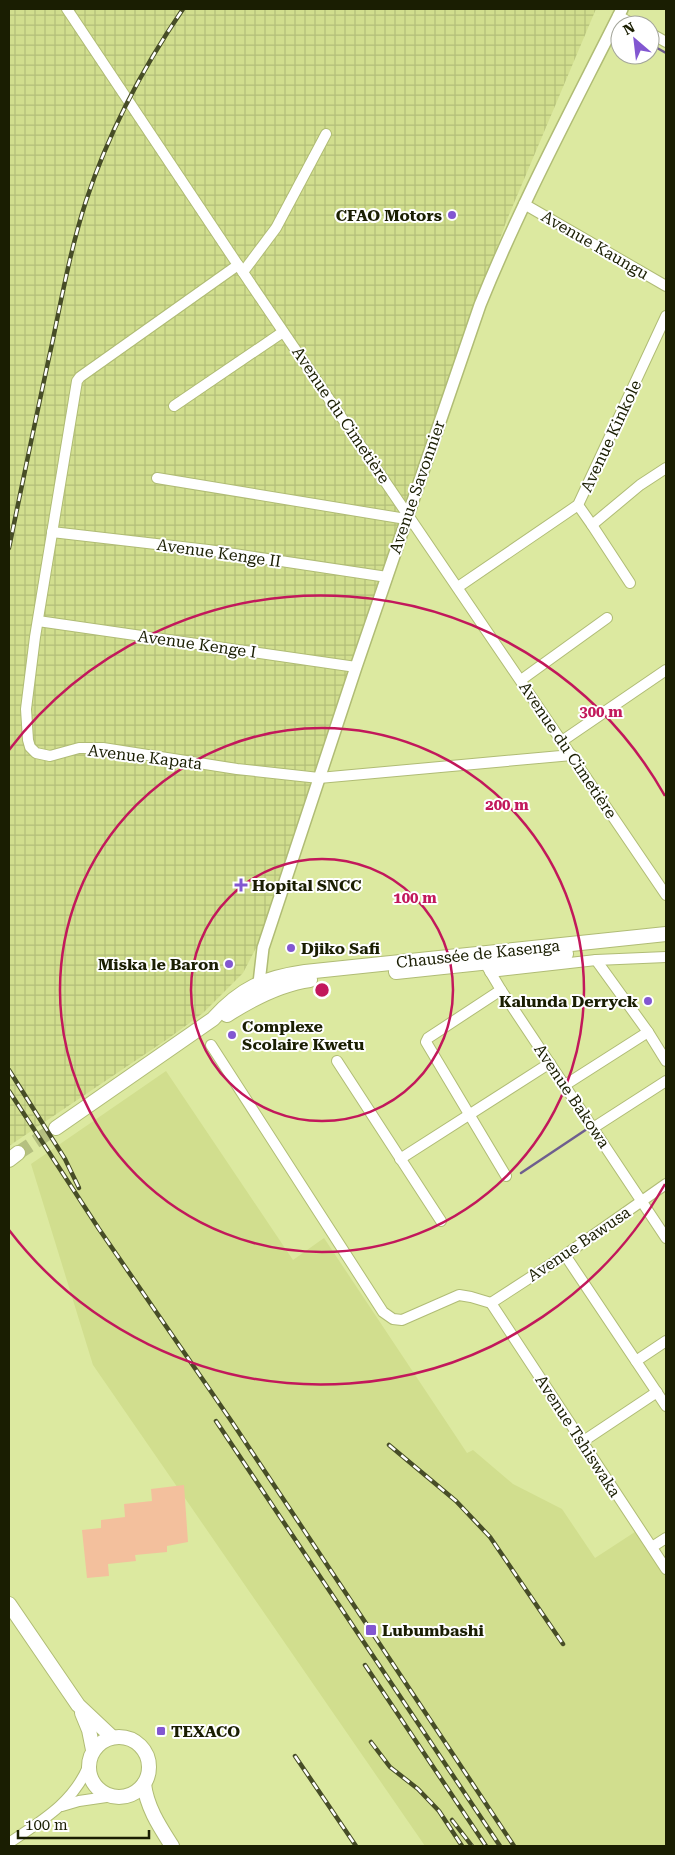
<svg xmlns="http://www.w3.org/2000/svg" width="675" height="1855" viewBox="0 0 675 1855" font-family="'Roboto Serif',serif">
<defs>
<pattern id="industrial-grid" width="8" height="8" patternUnits="userSpaceOnUse" patternTransform="scale(1.25)"><rect width="8" height="8" fill="#d1de8e"/><path d="M0 4h8M4 0v8" fill="none" stroke="#b3be79"/></pattern>
</defs>
<rect width="100%" height="100%" fill="#dce9a0"/>
<path fill="#d1de8e" d="M 166,1071 L 293,1260 L 324,1238 L 467,1453 L 473,1450 L 513,1484 L 562,1509 L 595,1558 L 638,1530 L 666,1573 L 666,1846 L 425,1846 L 93,1365 L 31,1164 Z"/>
<path fill="url(#industrial-grid)" d="M 9,9 L 596,9 L 506,222 L 425,450 L 267,927 L 243,973 L 203,1013 L 169,1038 L 9,1146 Z"/>
<path fill="#f3c09d" d="M 184,1485 L 188,1542 L 167,1546 L 167,1552 L 135,1555 L 136,1561 L 108,1564 L 109,1576 L 87,1578 L 82,1530 L 101,1528 L 101,1520 L 125,1517 L 124,1504 L 152,1501 L 151,1489 Z"/>
<g fill="none" stroke-linecap="round" stroke-linejoin="round">
<g stroke="#6e5e8f" stroke-width="2.5">
<path d="M 650,44 L 666,53"/>
<path d="M 521,1173 L 587,1129"/>
</g>
<path stroke="#b5c080" stroke-width="14" stroke-dasharray="14 7" stroke-linecap="butt" d="M 18,1153 L 56,1128"/>
<defs>
<g id="minor">
<path d="M 67,9 L 238,265 L 666,895"/>
<path d="M 618,16 L 635,25"/>
<path d="M 650,33 L 666,42"/>
<path d="M 524,204 L 666,286"/>
<path d="M 238,265 L 80,377 L 77,381 L 35,637 L 26,709 L 28,740 L 30,747 L 36,753 L 50,756 L 79,748 L 103,748 L 237,769 L 319,778 L 572,755"/>
<path d="M 243,272 L 276,228 L 326,134"/>
<path d="M 174,406 L 283,332"/>
<path d="M 157,478 L 406,519"/>
<path d="M 578,505 L 592,525 L 640,485 L 666,468"/>
<path d="M 592,525 L 630,583"/>
<path d="M 52,532 L 208,550 L 387,577"/>
<path d="M 458,587 L 578,505 L 666,316"/>
<path d="M 38,621 L 356,667"/>
<path d="M 521,680 L 607,618"/>
<path d="M 562,741 L 666,670"/>
<path d="M 482,958 L 501,990 L 666,1238"/>
<path d="M 596,960 L 648,1032 L 666,1061"/>
<path d="M 490,972 L 596,960 L 666,957"/>
<path d="M 501,990 L 428,1038 L 426,1042 L 506,1176"/>
<path d="M 211,1045 L 383,1312 L 393,1319 L 402,1320 L 459,1295 L 471,1297 L 491,1303"/>
<path d="M 337,1061 L 441,1221"/>
<path d="M 565,1085 L 648,1032"/>
<path d="M 593,1128 L 666,1081"/>
<path d="M 400,1159 L 550,1063"/>
<path d="M 565,1255 L 666,1406"/>
<path d="M 491,1303 L 666,1569"/>
<path d="M 491,1303 L 565,1255 L 666,1184"/>
<path d="M 636,1361 L 666,1341"/>
<path d="M 582,1442 L 657,1392"/>
<path d="M 652,1547 L 666,1538"/>
<path d="M 62,1806 L 79,1801 L 113,1796"/>
<path d="M 9,1843 C 41,1821 72,1804 88,1767"/>
</g>
<path id="tertiary" d="M 262,991 L 259,983 L 263,948 L 356,667 L 480,305 C 521,203 573,107 622,9"/>
<g id="secondary">
<path d="M 396,972 L 566,954"/>
<path d="M 227,1015 C 252,999 280,984 310,980"/>
<path d="M 56,1128 L 213,1019 C 241,988 264,978 305,972 L 666,934"/>
<path d="M 9,1160 L 18,1153"/>
<path d="M 9,1604 L 78,1705 L 112,1737"/>
<path d="M 82,1713 L 89,1730 L 93,1750"/>
<circle cx="119" cy="1767" r="30"/>
<path d="M 144,1784 C 147,1808 160,1827 172,1846"/>
</g>
</defs>
<use href="#minor" stroke="#b0bc75" stroke-width="12"/>
<use href="#tertiary" stroke="#b0bc75" stroke-width="14"/>
<use href="#secondary" stroke="#b0bc75" stroke-width="16"/>
<use href="#minor" stroke="#fff" stroke-width="10"/>
<use href="#tertiary" stroke="#fff" stroke-width="11"/>
<use href="#secondary" stroke="#fff" stroke-width="14"/>
<defs>
<g id="rail">
<path d="M 9,548 C 23,480 37,412 52,344 C 62,296 71,247 86,201 C 108,134 144,66 183,9"/>
<path d="M 9,1070 L 65,1159 L 79,1188"/>
<path d="M 9,1091 L 99,1229 L 232,1422 L 514,1846"/>
<path d="M 216,1421 L 500,1846"/>
<path d="M 389,1445 L 456,1501 L 490,1537 L 563,1644"/>
<path d="M 365,1665 L 486,1846"/>
<path d="M 371,1742 L 390,1767 L 418,1789 L 439,1811 L 462,1846"/>
<path d="M 295,1756 L 356,1846"/>
<path d="M 452,1820 L 472,1846"/>
</g>
</defs>
<use href="#rail" stroke="#474d27" stroke-width="4.5"/>
<use href="#rail" stroke="#fff" stroke-width="2.5" stroke-dasharray="8" stroke-linecap="butt"/>
</g>
<g fill="none" stroke="#c2185b" stroke-width="2.5">
<circle cx="322" cy="990" r="131"/>
<circle cx="322" cy="990" r="262"/>
<path d="M665 1184A394 394 0 0 1 9 1230M9 750A394 394 0 0 1 665 796"/>
</g>
<g fill="#8257d1" stroke="#fff" stroke-width="2">
<circle cx="452" cy="215" r="5"/>
<path d="M238.5 877.5h5v5h5v5h-5v5h-5v-5h-5v-5h5z"/>
<circle cx="291" cy="948" r="5"/>
<circle cx="229" cy="964" r="5"/>
<circle cx="648" cy="1001" r="5"/>
<circle cx="232" cy="1035" r="5"/>
<rect x="365" y="1624" width="12" height="12" rx="2.5"/>
<rect x="156" y="1726" width="10" height="10" rx="2.5"/>
</g>
<g text-anchor="middle" dominant-baseline="central" stroke-width="4" stroke-linejoin="round" paint-order="stroke">
<g font-size="16" font-weight="bold" fill="#1a1e02" stroke="#fff" text-anchor="start">
<text x="442" y="215" text-anchor="end">CFAO Motors</text>
<text x="252" y="885">Hopital SNCC</text>
<text x="301" y="948">Djiko Safi</text>
<text x="219" y="964" text-anchor="end">Miska le Baron</text>
<text x="638" y="1001" text-anchor="end">Kalunda Derryck</text>
<text x="242" y="1026">Complexe<tspan x="242" dy="18">Scolaire Kwetu</tspan></text>
<text x="382" y="1630">Lubumbashi</text>
<text x="171" y="1731">TEXACO</text>
</g>
<g font-size="16" fill="#1a1e02" stroke="#fff">
<text transform="translate(595 245) rotate(30)">Avenue Kaungu</text>
<text transform="translate(341 415) rotate(56)">Avenue du Cimetière</text>
<text transform="translate(611 436) rotate(-65)">Avenue Kinkole</text>
<text transform="translate(417 487) rotate(-71)">Avenue Savonnier</text>
<text transform="translate(219 553) rotate(8)">Avenue Kenge II</text>
<text transform="translate(197 644) rotate(8)">Avenue Kenge I</text>
<text transform="translate(568 750) rotate(56)">Avenue du Cimetière</text>
<text transform="translate(145 757) rotate(7)">Avenue Kapata</text>
<text transform="translate(478 954) rotate(-6)">Chaussée de Kasenga</text>
<text transform="translate(572 1096) rotate(56)">Avenue Bakowa</text>
<text transform="translate(579 1244) rotate(-34)">Avenue Bawusa</text>
<text transform="translate(578 1436) rotate(57)">Avenue Tshiswaka</text>
</g>
</g>
<circle cx="322" cy="990" r="8" fill="#c2185b" stroke="#fff" stroke-width="2.5"/>
<g font-size="15" text-anchor="middle" font-weight="bold" fill="#c2185b" stroke="#fff" stroke-width="4" stroke-linejoin="round" paint-order="stroke">
<text x="601" y="717">300 m</text>
<text x="507" y="810">200 m</text>
<text x="415" y="903">100 m</text>
</g>
<rect width="675" height="1855" fill="none" stroke="#1a1e02" stroke-width="20"/>
<g transform="translate(635 40) rotate(332)"><circle r="24" fill="#ffffff" stroke="#a3a59a"/>
<path d="M0-4L9 19L0 12L-9 19Z" fill="#8257d1"/>
<text y="-8" font-size="14" font-weight="bold" text-anchor="middle" fill="#1a1e02">N</text>
</g>
<path d="M18 1830v8h131v-8" fill="none" stroke="#1a1e02" stroke-width="2.5"/>
<text x="25" y="1830" font-size="15" fill="#1a1e02" stroke="#ffffff" stroke-width="4" paint-order="stroke">100 m</text>
</svg>
